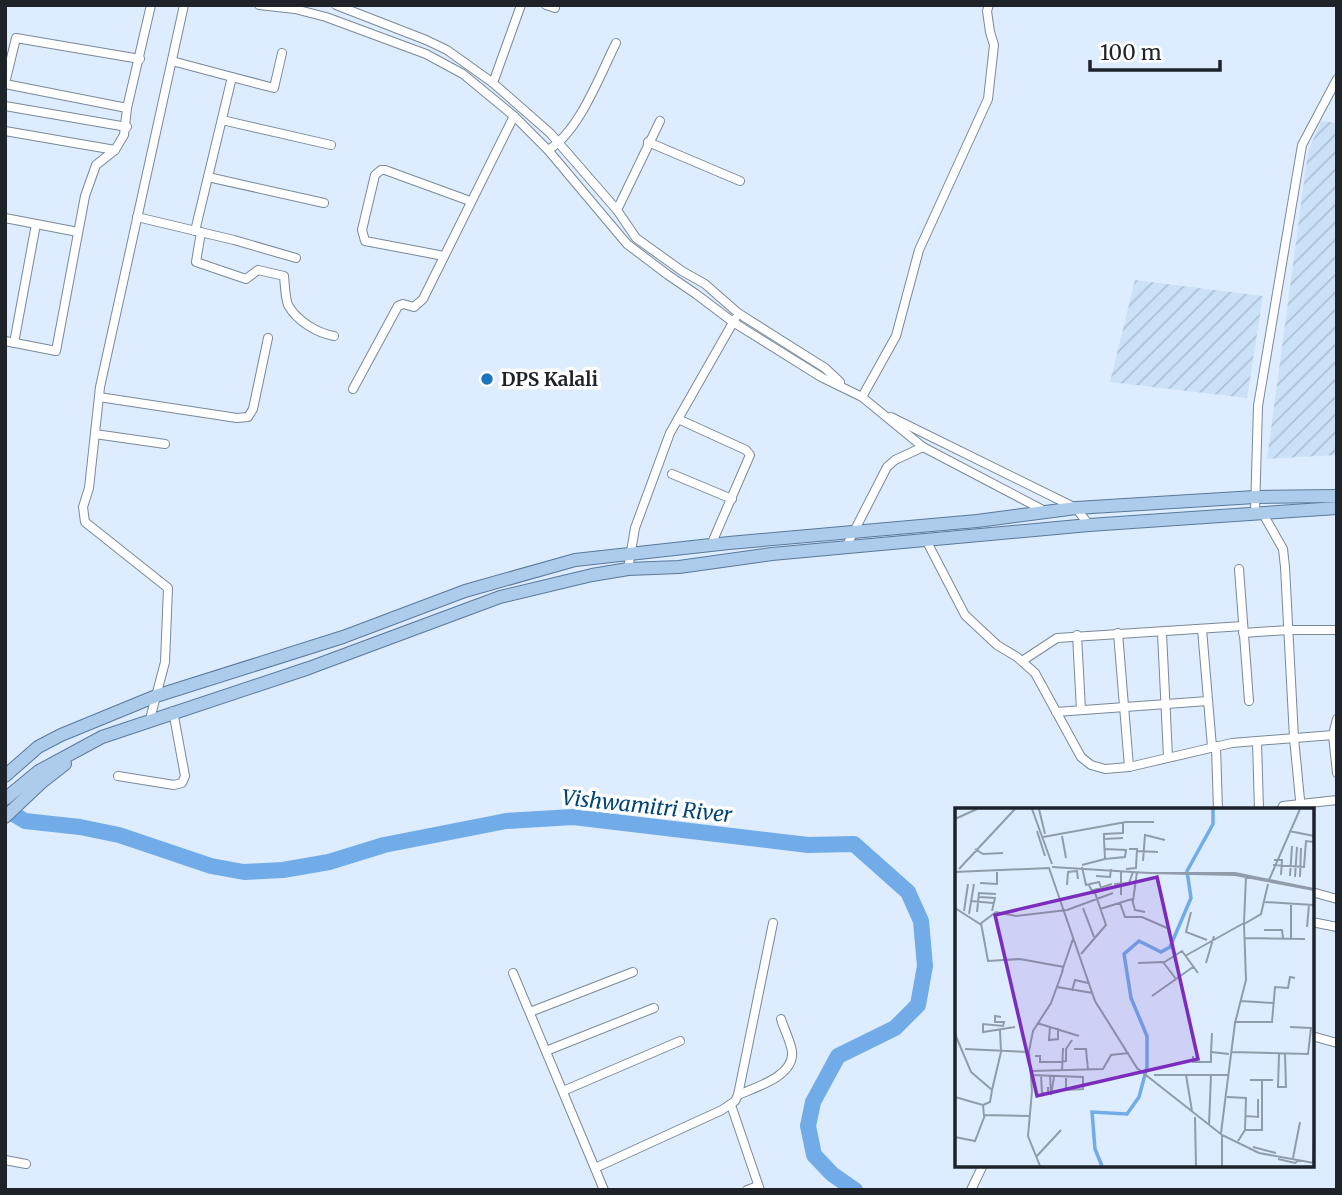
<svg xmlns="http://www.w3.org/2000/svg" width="1342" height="1195" viewBox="0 0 1342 1195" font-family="Merriweather,serif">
<defs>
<pattern id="industrial-furrows" width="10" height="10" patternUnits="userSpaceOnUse" patternTransform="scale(1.75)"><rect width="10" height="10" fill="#cbe1f8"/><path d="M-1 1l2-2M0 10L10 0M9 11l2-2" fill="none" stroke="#aec1d5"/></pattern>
</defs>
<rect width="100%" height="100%" fill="#ddedff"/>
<g fill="url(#industrial-furrows)">
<path d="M 1321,121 L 1337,123 L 1337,455 L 1267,459 L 1308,152 Z"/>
<path d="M 1135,280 L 1263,296 L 1247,398 L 1110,382 Z"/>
</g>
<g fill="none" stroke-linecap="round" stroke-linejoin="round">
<path stroke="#71ace9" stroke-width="16" d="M 5,809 L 25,821 L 80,827 L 119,835 L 211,866 L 244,872 L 283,870 L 329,862 L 384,845 L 506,821 L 573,817 L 808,845 L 854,844 L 908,892 L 921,921 L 925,966 L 918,1005 L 895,1028 L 838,1056 L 813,1102 L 808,1126 L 814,1155 L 832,1174 L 855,1190"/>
<defs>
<g id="minor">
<path d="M 259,5 L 295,9 L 326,17 L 426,54 L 463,74 L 514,116 L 548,150 L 627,244 L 668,275 L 696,294 L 733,322 L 821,377 L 862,397 L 923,447 L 1045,511"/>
<path d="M 336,5 L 426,40 L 447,50 L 493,83 L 550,133 L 617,210 L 636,238 L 682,271 L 705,284 L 738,313 L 825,368 L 840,382"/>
<path d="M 546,5 L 555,8"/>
<path d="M 172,61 L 232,77"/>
<path d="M 5,83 L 16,38 L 140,59"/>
<path d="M 493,83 L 521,5"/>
<path d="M 5,84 L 127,108"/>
<path d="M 5,106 L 127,127"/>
<path d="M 222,120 L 331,145"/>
<path d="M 5,131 L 115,150"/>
<path d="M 648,142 L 740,181"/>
<path d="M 548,150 C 579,132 600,75 616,43"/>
<path d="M 208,177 L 324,203"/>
<path d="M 617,210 L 660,121"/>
<path d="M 137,217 L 234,240 L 296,258"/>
<path d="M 5,218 L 78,232"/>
<path d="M 195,231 L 232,77 L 274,88 L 282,53"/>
<path d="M 201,232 L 196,262 L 246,279 L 258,270 L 284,276 C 285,285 285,297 288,305 C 297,321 317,333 334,336"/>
<path d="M 444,256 L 365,241 L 362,230 L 375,175 L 381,170 L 385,170 L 470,201"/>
<path d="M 5,341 L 56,351 L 85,196 L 96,165 L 115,150 L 124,135 L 127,108 L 151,5"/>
<path d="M 14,343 L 36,224"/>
<path d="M 353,389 L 398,306 L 403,304 L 414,307 L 423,299 L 514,116"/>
<path d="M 99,397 L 237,418 L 248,417 L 253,409 L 268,338"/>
<path d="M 862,397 L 896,336 L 919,250 L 988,99 L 994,45 L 990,32 L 987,11 L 989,5"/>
<path d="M 891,417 L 1076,508 L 1089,525"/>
<path d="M 678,419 L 746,450 L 750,455 L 711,545"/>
<path d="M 95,434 L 165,444"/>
<path d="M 672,474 L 732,499"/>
<path d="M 1255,512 L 1258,406 L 1302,145 L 1337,79"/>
<path d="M 1262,512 L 1283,549 L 1285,567 L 1294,738 L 1301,810"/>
<path d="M 926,540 L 965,615 L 997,645 L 1017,657 L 1035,673 L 1081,757 L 1091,765 L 1105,769 L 1129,767 L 1232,743 L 1333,735"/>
<path d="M 846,547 L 887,467 L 895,460 L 923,447"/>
<path d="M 628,569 L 635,528 L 670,433 L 735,319"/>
<path d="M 1239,569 L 1249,701"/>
<path d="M 1202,629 L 1212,747"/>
<path d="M 1118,633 L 1129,767"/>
<path d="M 1162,633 L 1168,757"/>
<path d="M 1243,633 L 1289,630 L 1337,630"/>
<path d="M 1077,635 L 1081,710"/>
<path d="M 1022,661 L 1057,638 L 1243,626"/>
<path d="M 1056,712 L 1208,701"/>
<path d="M 150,719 L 165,662 L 168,588 L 85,522 L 83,507 L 89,488 L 100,387 L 184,5"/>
<path d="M 1337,719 L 1333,735 L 1337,773"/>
<path d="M 1257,741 L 1259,810"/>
<path d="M 1216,746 L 1218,810"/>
<path d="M 118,776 L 174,785 L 182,783 L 185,776 L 173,711"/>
<path d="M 1281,810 L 1283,806 L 1337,800"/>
<path d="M 1312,892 L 1337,899"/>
<path d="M 1312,922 L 1337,927"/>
<path d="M 513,973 L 604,1190"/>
<path d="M 530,1012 L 633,972"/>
<path d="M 1312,1036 L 1337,1043"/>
<path d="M 546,1051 L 654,1008"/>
<path d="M 563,1091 L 680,1041"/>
<path d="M 738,1095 C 756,1087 795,1076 792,1051 C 790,1040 784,1029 781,1019"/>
<path d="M 731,1105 L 760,1190"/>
<path d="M 5,1160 L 26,1164"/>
<path d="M 595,1168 L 722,1110 L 735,1101 L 738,1095 L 773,923"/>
<path d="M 747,1190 L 758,1186"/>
<path d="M 971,1190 L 983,1165"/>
</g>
<g id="primary">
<path d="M 5,776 L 38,747 L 61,735 L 156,696 L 343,637 L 465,591 L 575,560 L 729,543 L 977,521 L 1076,508 L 1255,497 L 1337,496"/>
<path d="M 5,799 L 39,771 L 102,737 L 309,668 L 500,597 L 592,575 L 628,569 L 679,567 L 772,554 L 1089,525 L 1337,508"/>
<path d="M 5,817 L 42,782 L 65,764"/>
</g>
</defs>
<use href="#minor" stroke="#7a8999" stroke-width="10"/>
<use href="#primary" stroke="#58799d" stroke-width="14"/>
<use href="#minor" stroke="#fff" stroke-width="8"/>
<use href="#primary" stroke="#adcbea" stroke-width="12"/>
</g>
<circle fill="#1b74c1" stroke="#fff" stroke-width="2.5" cx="487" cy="379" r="7"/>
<g text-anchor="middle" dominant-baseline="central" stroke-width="7" stroke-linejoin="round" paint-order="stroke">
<g font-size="19" font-weight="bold" fill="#1d2329" stroke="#fff" text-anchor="start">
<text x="501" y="379">DPS Kalali</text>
</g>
<g font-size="21" font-style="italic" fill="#00457b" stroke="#fff">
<text transform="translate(647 806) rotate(6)">Vishwamitri River</text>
</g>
</g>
<g transform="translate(955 808)">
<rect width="359" height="359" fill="#ddedff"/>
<path fill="none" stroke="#71ace9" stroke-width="3.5" d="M 147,358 L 140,341 L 137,304 L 172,306 L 184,289 L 192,259 L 192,228 L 176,190 L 169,146 L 184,133 L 206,144 L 215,139 L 236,90 L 232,63 L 258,16 L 258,1"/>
<path fill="none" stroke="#909ca9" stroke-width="2" d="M 77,1 L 97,56M 84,1 L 90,26M 0,11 L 22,1M 168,14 L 168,25 L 149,26 L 149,31 L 168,30M 82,23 L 90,48M 334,23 L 359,28M 107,28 L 111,50M 88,29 L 171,14 L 199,14M 149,31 L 150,51 L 170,49 L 171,42 L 150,41M 20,41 L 28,46 L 48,45M 182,43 L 203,44M 319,52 L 327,52 L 326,67M 188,53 L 190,27 L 210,32M 127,57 L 150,51M 318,57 L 349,59 L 351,33 L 359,34M 97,59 L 194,65M 127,59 L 131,77 L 144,74 L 147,83M 4,61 L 60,1M 171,61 L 181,60 L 182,41 L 174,41M 0,64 L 94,60 L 140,193 L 182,260 L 267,327 L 304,345 L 359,355M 141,68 L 155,69 L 156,61M 335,68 L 337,38M 340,69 L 342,39M 345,69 L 346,40M 314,72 L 345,1M 25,75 L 42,76 L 42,62M 159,76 L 174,75 L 178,64M 112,77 L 113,64 L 122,63 L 123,71M 134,77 L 138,85 L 158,79M 359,81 L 280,65 L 194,65 L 280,67 L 359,82M 136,83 L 157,76M 166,87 L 166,63M 24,89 L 40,90 L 37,103M 15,93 L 38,95M 178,93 L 182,64M 310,94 L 359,97M 165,95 L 170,109 L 187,109 L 212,120M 0,100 L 25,116 L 41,104 L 61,108 L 112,102M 128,100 L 139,129M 145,101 L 177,91 L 180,102 L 190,104M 112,102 L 158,85M 9,103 L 13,76M 22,104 L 24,85 L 41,86M 236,104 L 231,124 L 252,132M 14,106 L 19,76M 26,115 L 33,153 L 65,151 L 109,159M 289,115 L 291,68M 352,119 L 354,97M 309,122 L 327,122 L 328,130M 290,130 L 350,131M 336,130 L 336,97M 126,146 L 151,117 L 140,85M 230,148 L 289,115M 183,155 L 208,154 L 221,171M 208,155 L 227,143 L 243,165M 251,155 L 259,128M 107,163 L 118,131M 102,179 L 138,185M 117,183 L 120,172 L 133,175M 197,188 L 238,159M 286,193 L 319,195M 46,209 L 40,208 L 40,214 L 49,214 L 48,218 L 28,216 L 28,224 L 60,219M 279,214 L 317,214 L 320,179 L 333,180 L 335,169 L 340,170M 82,215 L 124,228M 95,218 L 94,232 L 103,231 L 103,220M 257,225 L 256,244 L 274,246M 0,226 L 16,264 L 37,282 L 35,294 L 28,297M 10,241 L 74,244M 119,241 L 131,241 L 133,262M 276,244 L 353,246 L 356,220 L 335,219M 324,246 L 323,279 L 331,279 L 330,246M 80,248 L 85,248 L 85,254 L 107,254M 238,248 L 238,254 L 256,254 L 256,244M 107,254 L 111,253 L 111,241 L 117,232M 76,263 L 148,261 L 156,247 L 174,245M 107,263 L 108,240M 76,267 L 128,269 L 128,281 L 111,282 L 111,270M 86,267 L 87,285 L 93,285 L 93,279M 95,267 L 96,287 L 99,269M 199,267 L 231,267M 295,272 L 318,272M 37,282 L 46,244 L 45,222M 0,289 L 28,297 L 29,308M 272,289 L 291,290 L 290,322M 237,303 L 231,267 L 256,267M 291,308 L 303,309 L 303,291M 240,309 L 241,358M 254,317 L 256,267 L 273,267M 266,325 L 280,215 L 291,172 L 289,116 L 306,106 L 313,76M 0,329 L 20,333 L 30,307 L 74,308M 283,333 L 290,322 L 307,322 L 307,272M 298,339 L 321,345M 81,349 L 106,322M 338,350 L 345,314M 323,351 L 340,355 L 344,352M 358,355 L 359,331M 85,358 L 73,328 L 77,283 L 74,243 L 78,223 L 96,195 L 108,162M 267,358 L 267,327"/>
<path fill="#7b2cbf" fill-opacity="0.15" stroke="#7b2cbf" stroke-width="3.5" d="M 202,69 L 243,251 L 82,288 L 40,107 Z"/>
<rect width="359" height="359" fill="none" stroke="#1d2329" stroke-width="3.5"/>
</g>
<rect width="1342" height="1195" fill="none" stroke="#1d2329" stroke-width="14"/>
<path d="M1090 60v10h130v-10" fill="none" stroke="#1d2329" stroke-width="3.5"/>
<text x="1100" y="60" font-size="21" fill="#1d2329" stroke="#ffffff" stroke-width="5" paint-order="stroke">100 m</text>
</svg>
